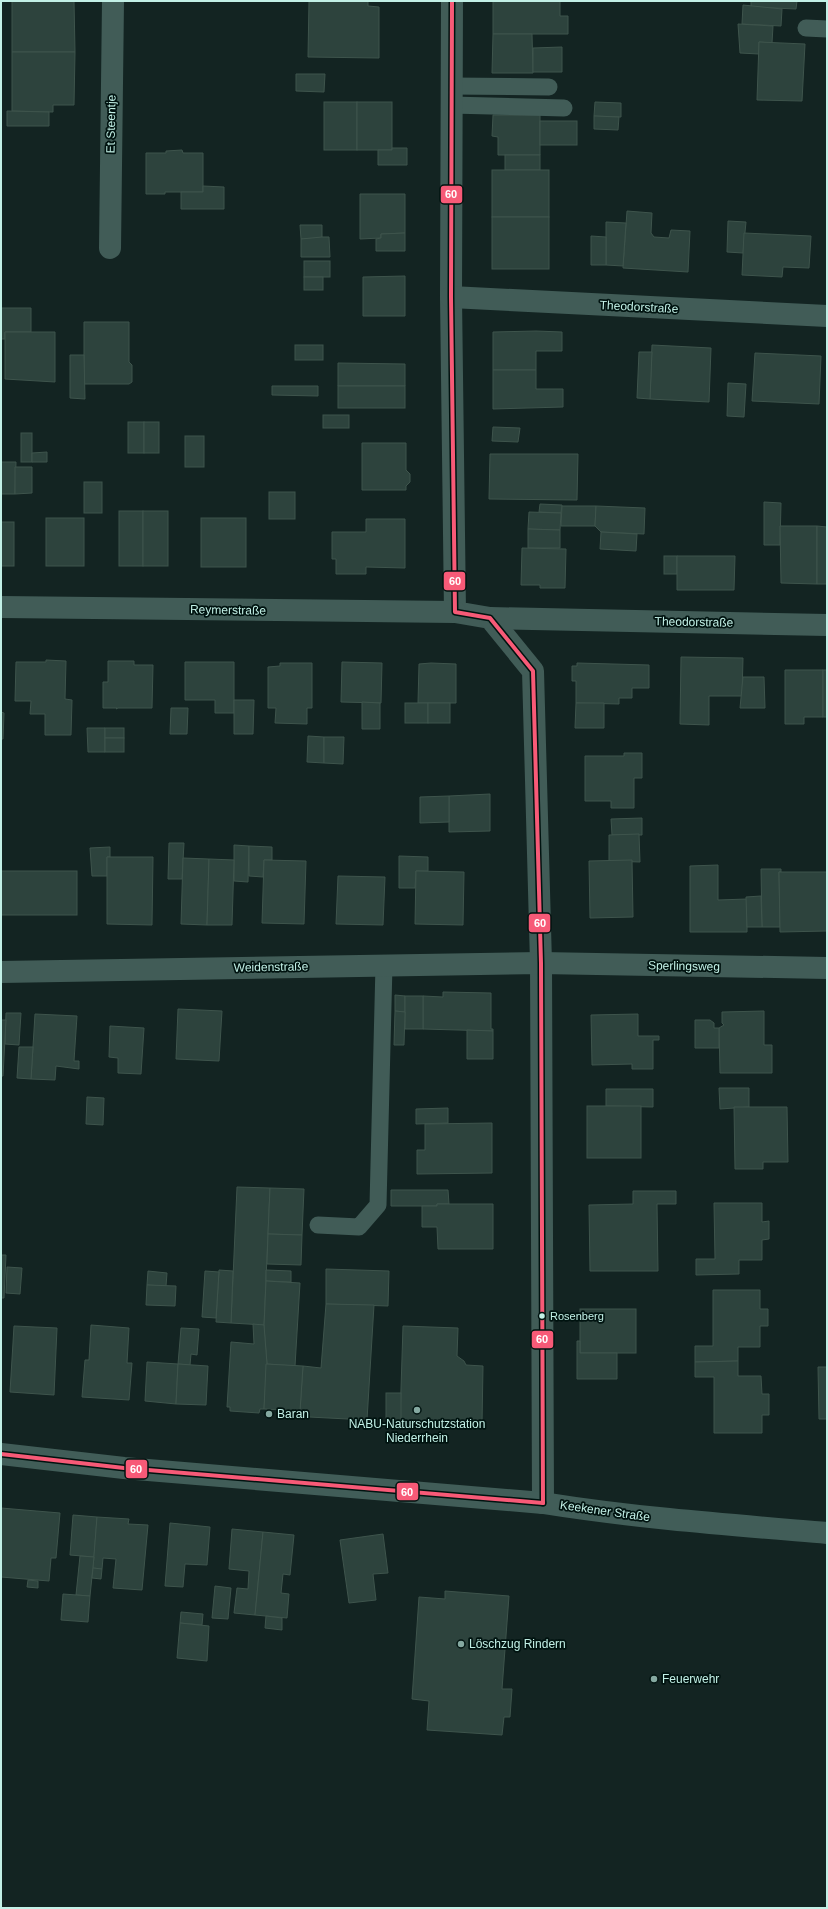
<svg xmlns="http://www.w3.org/2000/svg" width="828" height="1909" viewBox="0 0 828 1909" font-family="Arial,sans-serif">
<rect width="100%" height="100%" fill="#132422"/>
<g fill="#2d433d" stroke="#3e544c">
<path d="M 12,1 L 74,1 L 75,52 L 12,52 Z"/>
<path d="M 309,1 L 368,1 L 368,6 L 379,7 L 379,58 L 308,57 Z"/>
<path d="M 493,1 L 560,1 L 560,16 L 568,16 L 568,34 L 493,34 Z"/>
<path d="M 751,1 L 797,1 L 796,9 L 751,7 Z"/>
<path d="M 743,5 L 782,9 L 781,26 L 742,24 Z"/>
<path d="M 738,24 L 773,26 L 772,43 L 759,42 L 759,54 L 740,53 Z"/>
<path d="M 493,34 L 532,34 L 533,73 L 492,73 Z"/>
<path d="M 759,42 L 805,44 L 802,101 L 757,100 Z"/>
<path d="M 562,47 L 562,72 L 533,72 L 533,48 Z"/>
<path d="M 12,52 L 75,52 L 74,105 L 53,105 L 53,112 L 12,111 Z"/>
<path d="M 296,74 L 325,74 L 324,92 L 296,91 Z"/>
<rect x="324" y="102" width="33" height="48"/>
<rect x="357" y="102" width="35" height="48"/>
<path d="M 595,102 L 621,103 L 621,117 L 594,116 Z"/>
<path d="M 7,111 L 49,112 L 49,126 L 7,126 Z"/>
<path d="M 493,115 L 540,115 L 540,155 L 498,155 L 498,137 L 492,136 Z"/>
<path d="M 594,116 L 619,117 L 618,130 L 594,129 Z"/>
<rect x="540" y="121" width="37" height="24"/>
<path d="M 392,148 L 407,148 L 407,165 L 378,165 L 378,150 L 392,150 Z"/>
<path d="M 182,150 L 183,153 L 203,153 L 203,192 L 165,192 L 165,194 L 146,194 L 146,153 L 166,153 L 166,151 Z"/>
<rect x="505" y="155" width="35" height="15"/>
<rect x="492" y="170" width="57" height="47"/>
<path d="M 203,186 L 224,187 L 224,209 L 181,209 L 181,192 L 203,192 Z"/>
<path d="M 360,194 L 405,194 L 405,233 L 381,234 L 381,238 L 360,239 Z"/>
<path d="M 627,211 L 652,213 L 651,233 L 654,237 L 669,238 L 671,230 L 690,231 L 688,272 L 623,268 Z"/>
<rect x="492" y="217" width="57" height="52"/>
<path d="M 728,221 L 746,222 L 743,253 L 727,252 Z"/>
<path d="M 606,222 L 626,223 L 623,266 L 606,265 Z"/>
<path d="M 300,225 L 322,225 L 322,239 L 301,239 Z"/>
<path d="M 405,233 L 405,251 L 376,251 L 376,239 L 381,238 L 381,234 Z"/>
<path d="M 744,233 L 811,236 L 809,268 L 783,267 L 782,277 L 742,275 Z"/>
<path d="M 591,236 L 606,237 L 606,265 L 591,265 Z"/>
<path d="M 322,237 L 329,237 L 330,257 L 301,257 L 301,239 Z"/>
<rect x="304" y="261" width="26" height="16"/>
<path d="M 405,276 L 405,316 L 363,316 L 363,277 Z"/>
<rect x="304" y="277" width="19" height="13"/>
<path d="M 1,308 L 31,308 L 31,332 L 5,332 L 5,339 L 1,339 Z"/>
<path d="M 84,322 L 129,322 L 129,362 L 132,365 L 132,382 L 129,384 L 84,384 Z"/>
<path d="M 536,331 L 562,332 L 562,351 L 536,351 L 536,370 L 493,370 L 493,332 Z"/>
<path d="M 5,332 L 55,332 L 55,382 L 5,379 Z"/>
<rect x="295" y="345" width="28" height="15"/>
<path d="M 652,345 L 711,348 L 709,402 L 650,399 Z"/>
<path d="M 639,352 L 652,352 L 650,399 L 637,398 Z"/>
<path d="M 755,353 L 821,356 L 819,404 L 752,401 Z"/>
<path d="M 70,355 L 84,355 L 85,399 L 70,398 Z"/>
<path d="M 338,363 L 405,364 L 405,386 L 338,386 Z"/>
<path d="M 493,370 L 536,370 L 536,389 L 563,389 L 563,407 L 493,409 Z"/>
<path d="M 728,383 L 746,384 L 744,417 L 727,416 Z"/>
<path d="M 272,386 L 318,386 L 318,396 L 272,395 Z"/>
<rect x="338" y="386" width="67" height="22"/>
<rect x="323" y="415" width="26" height="13"/>
<rect x="128" y="422" width="16" height="31"/>
<rect x="144" y="422" width="15" height="31"/>
<path d="M 493,427 L 520,428 L 518,442 L 492,441 Z"/>
<rect x="21" y="433" width="11" height="29"/>
<rect x="185" y="436" width="19" height="31"/>
<path d="M 362,443 L 406,443 L 406,470 L 410,474 L 410,482 L 406,486 L 406,490 L 362,490 Z"/>
<path d="M 47,452 L 47,462 L 32,462 L 32,453 Z"/>
<path d="M 490,454 L 578,454 L 577,500 L 489,499 Z"/>
<path d="M 1,462 L 16,462 L 15,494 L 1,494 Z"/>
<path d="M 15,467 L 32,467 L 32,493 L 15,494 Z"/>
<rect x="84" y="482" width="18" height="31"/>
<rect x="269" y="492" width="26" height="27"/>
<path d="M 764,502 L 781,503 L 780,545 L 764,545 Z"/>
<path d="M 540,504 L 562,505 L 561,513 L 539,512 Z"/>
<path d="M 562,506 L 596,506 L 595,526 L 561,526 Z"/>
<path d="M 596,506 L 645,508 L 644,534 L 601,532 L 595,526 Z"/>
<rect x="119" y="511" width="24" height="55"/>
<rect x="143" y="511" width="25" height="55"/>
<path d="M 529,512 L 561,513 L 560,530 L 528,529 Z"/>
<rect x="46" y="518" width="38" height="48"/>
<rect x="201" y="518" width="45" height="49"/>
<path d="M 366,519 L 405,519 L 405,568 L 366,567 L 366,574 L 336,574 L 336,559 L 332,559 L 332,532 L 366,532 Z"/>
<rect x="1" y="522" width="13" height="44"/>
<path d="M 780,526 L 817,526 L 817,584 L 781,583 Z"/>
<path d="M 817,526 L 827,527 L 827,584 L 817,584 Z"/>
<path d="M 528,529 L 560,530 L 560,548 L 528,548 Z"/>
<path d="M 601,532 L 637,534 L 636,551 L 600,549 Z"/>
<path d="M 522,548 L 566,549 L 565,588 L 540,588 L 540,585 L 521,585 Z"/>
<rect x="664" y="556" width="13" height="18"/>
<path d="M 677,556 L 735,556 L 734,590 L 677,590 Z"/>
<path d="M 681,657 L 743,658 L 742,696 L 709,696 L 709,725 L 680,724 Z"/>
<path d="M 46,660 L 66,661 L 65,699 L 72,700 L 71,735 L 45,735 L 45,714 L 30,714 L 31,701 L 15,701 L 16,662 L 46,662 Z"/>
<path d="M 108,661 L 134,661 L 134,665 L 153,665 L 152,708 L 118,708 L 116,709 L 117,708 L 103,708 L 103,682 L 108,682 Z"/>
<path d="M 185,662 L 234,662 L 234,713 L 215,713 L 215,700 L 185,700 Z"/>
<path d="M 342,662 L 382,663 L 381,703 L 341,702 Z"/>
<path d="M 280,663 L 312,663 L 312,708 L 307,708 L 307,724 L 275,723 L 276,708 L 268,708 L 268,667 L 280,666 Z"/>
<path d="M 431,663 L 456,664 L 456,703 L 418,703 L 419,664 Z"/>
<path d="M 577,663 L 649,665 L 649,688 L 632,688 L 632,698 L 619,698 L 619,704 L 576,703 L 576,681 L 572,681 L 572,666 L 577,666 Z"/>
<path d="M 785,670 L 823,670 L 823,717 L 804,717 L 804,724 L 785,724 Z"/>
<rect x="823" y="670" width="4" height="47"/>
<path d="M 743,677 L 764,677 L 765,708 L 740,708 Z"/>
<path d="M 234,700 L 254,700 L 253,734 L 234,734 Z"/>
<path d="M 362,702 L 380,703 L 380,729 L 362,729 Z"/>
<rect x="405" y="703" width="23" height="20"/>
<rect x="428" y="703" width="22" height="20"/>
<path d="M 576,703 L 604,703 L 604,728 L 575,728 Z"/>
<path d="M 171,708 L 188,708 L 187,734 L 170,734 Z"/>
<path d="M 1,712 L 4,713 L 3,739 L 1,739 Z"/>
<path d="M 87,728 L 105,728 L 105,752 L 88,752 Z"/>
<rect x="105" y="728" width="19" height="10"/>
<path d="M 308,736 L 324,737 L 324,763 L 307,762 Z"/>
<path d="M 324,737 L 344,737 L 343,764 L 324,763 Z"/>
<rect x="105" y="738" width="19" height="14"/>
<path d="M 624,753 L 642,753 L 642,778 L 634,778 L 634,808 L 611,808 L 611,801 L 585,801 L 585,756 L 624,756 Z"/>
<path d="M 490,794 L 490,831 L 449,832 L 449,796 Z"/>
<path d="M 449,796 L 449,822 L 420,823 L 420,797 Z"/>
<path d="M 642,818 L 642,835 L 612,835 L 611,819 Z"/>
<path d="M 639,834 L 640,862 L 609,861 L 609,835 Z"/>
<path d="M 169,843 L 184,843 L 182,879 L 168,879 Z"/>
<path d="M 234,845 L 249,846 L 248,882 L 234,881 Z"/>
<path d="M 249,846 L 272,847 L 272,860 L 264,860 L 263,877 L 249,876 Z"/>
<path d="M 110,847 L 110,857 L 107,857 L 107,876 L 92,876 L 90,848 Z"/>
<path d="M 399,856 L 428,857 L 428,871 L 416,871 L 415,888 L 399,888 Z"/>
<path d="M 107,857 L 153,857 L 152,925 L 107,924 Z"/>
<path d="M 183,858 L 209,859 L 207,925 L 181,924 Z"/>
<path d="M 209,859 L 234,860 L 232,925 L 207,925 Z"/>
<path d="M 264,860 L 306,861 L 304,924 L 262,923 Z"/>
<path d="M 632,860 L 633,917 L 590,918 L 589,861 Z"/>
<path d="M 718,865 L 718,900 L 747,899 L 747,932 L 690,932 L 690,866 Z"/>
<path d="M 761,869 L 781,869 L 781,872 L 779,872 L 780,927 L 762,927 Z"/>
<rect x="1" y="871" width="76" height="44"/>
<path d="M 416,871 L 464,872 L 463,925 L 415,924 Z"/>
<path d="M 779,872 L 827,872 L 827,931 L 780,932 Z"/>
<path d="M 338,876 L 385,877 L 383,925 L 336,924 Z"/>
<path d="M 761,896 L 762,927 L 747,927 L 746,897 Z"/>
<path d="M 443,992 L 491,993 L 491,1029 L 493,1029 L 493,1031 L 423,1029 L 423,996 L 443,997 Z"/>
<path d="M 395,995 L 405,996 L 405,1012 L 395,1011 Z"/>
<rect x="405" y="996" width="18" height="33"/>
<path d="M 178,1009 L 222,1011 L 219,1061 L 176,1059 Z"/>
<path d="M 395,1011 L 405,1012 L 404,1045 L 394,1045 Z"/>
<path d="M 764,1011 L 764,1045 L 772,1045 L 772,1073 L 720,1073 L 719,1028 L 724,1025 L 722,1023 L 722,1012 Z"/>
<path d="M 6,1013 L 21,1013 L 19,1045 L 5,1044 Z"/>
<path d="M 35,1014 L 77,1016 L 74,1061 L 79,1061 L 79,1069 L 56,1066 L 55,1080 L 31,1079 Z"/>
<path d="M 638,1014 L 638,1036 L 659,1036 L 659,1040 L 653,1040 L 653,1069 L 632,1069 L 632,1064 L 592,1065 L 591,1015 Z"/>
<path d="M 1,1020 L 6,1020 L 3,1076 L 1,1076 Z"/>
<path d="M 695,1020 L 710,1020 L 714,1023 L 714,1028 L 719,1028 L 719,1048 L 695,1048 Z"/>
<path d="M 110,1026 L 144,1028 L 141,1074 L 118,1073 L 118,1058 L 109,1057 Z"/>
<path d="M 467,1030 L 493,1031 L 493,1059 L 467,1059 Z"/>
<path d="M 19,1047 L 33,1047 L 31,1079 L 17,1078 Z"/>
<path d="M 719,1088 L 749,1088 L 749,1107 L 720,1109 Z"/>
<path d="M 606,1089 L 653,1089 L 653,1107 L 606,1106 Z"/>
<path d="M 87,1097 L 104,1098 L 103,1125 L 86,1124 Z"/>
<rect x="587" y="1106" width="54" height="52"/>
<path d="M 734,1107 L 787,1107 L 788,1162 L 763,1162 L 763,1169 L 735,1169 Z"/>
<path d="M 448,1108 L 448,1123 L 416,1124 L 416,1109 Z"/>
<path d="M 492,1123 L 492,1173 L 417,1174 L 417,1150 L 425,1150 L 425,1124 Z"/>
<path d="M 237,1187 L 270,1188 L 264,1325 L 231,1323 Z"/>
<path d="M 270,1188 L 304,1189 L 302,1235 L 268,1234 Z"/>
<path d="M 391,1190 L 448,1190 L 449,1204 L 437,1204 L 437,1206 L 391,1206 Z"/>
<path d="M 633,1191 L 676,1191 L 676,1204 L 657,1204 L 658,1271 L 590,1271 L 589,1205 L 633,1204 Z"/>
<path d="M 714,1203 L 762,1203 L 762,1222 L 769,1221 L 769,1239 L 762,1240 L 762,1260 L 739,1260 L 739,1274 L 696,1275 L 696,1259 L 715,1259 Z"/>
<path d="M 437,1204 L 493,1204 L 493,1249 L 438,1249 L 437,1227 L 422,1227 L 422,1206 L 437,1206 Z"/>
<path d="M 268,1234 L 302,1235 L 301,1265 L 267,1264 Z"/>
<path d="M 1,1255 L 6,1255 L 4,1298 L 1,1298 Z"/>
<path d="M 7,1267 L 22,1268 L 20,1294 L 6,1293 Z"/>
<path d="M 326,1269 L 389,1271 L 388,1306 L 326,1304 Z"/>
<path d="M 219,1270 L 233,1271 L 231,1323 L 216,1322 Z"/>
<path d="M 266,1270 L 291,1271 L 291,1282 L 266,1281 Z"/>
<path d="M 148,1271 L 167,1273 L 166,1286 L 147,1285 Z"/>
<path d="M 205,1271 L 219,1272 L 216,1318 L 202,1317 Z"/>
<path d="M 266,1281 L 300,1283 L 295,1366 L 267,1364 L 264,1327 Z"/>
<path d="M 147,1285 L 176,1286 L 175,1306 L 146,1305 Z"/>
<path d="M 713,1290 L 760,1290 L 760,1309 L 768,1309 L 768,1326 L 760,1326 L 760,1347 L 738,1347 L 738,1361 L 695,1362 L 695,1346 L 713,1346 Z"/>
<path d="M 326,1304 L 374,1305 L 367,1420 L 309,1417 L 309,1412 L 300,1411 L 303,1366 L 321,1368 Z"/>
<rect x="580" y="1309" width="56" height="44"/>
<path d="M 253,1324 L 264,1325 L 267,1364 L 264,1409 L 260,1409 L 259,1413 L 230,1411 L 230,1407 L 227,1407 L 231,1342 L 254,1344 Z"/>
<path d="M 91,1325 L 129,1328 L 127,1363 L 132,1363 L 129,1400 L 82,1397 L 85,1360 L 89,1360 Z"/>
<path d="M 14,1326 L 57,1328 L 54,1395 L 10,1392 Z"/>
<path d="M 403,1326 L 458,1328 L 457,1356 L 464,1361 L 466,1365 L 483,1366 L 482,1424 L 429,1423 L 429,1421 L 400,1420 Z"/>
<path d="M 181,1328 L 199,1329 L 197,1355 L 191,1354 L 190,1365 L 178,1364 Z"/>
<path d="M 577,1341 L 580,1341 L 580,1353 L 617,1353 L 617,1379 L 577,1379 Z"/>
<path d="M 738,1361 L 738,1376 L 761,1376 L 762,1394 L 769,1394 L 769,1415 L 762,1415 L 762,1433 L 714,1433 L 714,1377 L 695,1377 L 695,1362 Z"/>
<path d="M 147,1362 L 178,1364 L 176,1404 L 145,1401 Z"/>
<path d="M 178,1364 L 208,1366 L 206,1405 L 176,1404 Z"/>
<path d="M 266,1364 L 303,1366 L 300,1411 L 264,1409 Z"/>
<path d="M 818,1367 L 827,1367 L 827,1419 L 819,1419 Z"/>
<rect x="386" y="1393" width="15" height="29"/>
<path d="M 1,1508 L 60,1513 L 56,1558 L 51,1558 L 49,1581 L 1,1577 Z"/>
<path d="M 73,1515 L 97,1517 L 94,1557 L 70,1555 Z"/>
<path d="M 97,1517 L 129,1519 L 128,1524 L 148,1525 L 142,1590 L 113,1588 L 116,1559 L 103,1558 L 102,1569 L 93,1568 Z"/>
<path d="M 170,1523 L 210,1527 L 207,1565 L 185,1564 L 183,1587 L 165,1586 Z"/>
<path d="M 232,1529 L 263,1532 L 255,1615 L 234,1613 L 237,1588 L 248,1589 L 249,1571 L 229,1569 Z"/>
<path d="M 263,1532 L 294,1535 L 290,1575 L 283,1574 L 281,1593 L 289,1594 L 287,1618 L 255,1615 Z"/>
<path d="M 383,1534 L 388,1573 L 373,1574 L 376,1600 L 349,1603 L 340,1540 Z"/>
<path d="M 80,1556 L 94,1557 L 90,1596 L 76,1595 Z"/>
<path d="M 93,1568 L 102,1569 L 101,1579 L 92,1578 Z"/>
<path d="M 28,1580 L 38,1581 L 38,1588 L 27,1587 Z"/>
<path d="M 215,1586 L 231,1588 L 228,1619 L 212,1618 Z"/>
<path d="M 445,1591 L 509,1596 L 502,1689 L 512,1689 L 510,1717 L 504,1717 L 502,1735 L 427,1730 L 429,1701 L 412,1699 L 419,1597 L 445,1599 Z"/>
<path d="M 63,1594 L 90,1596 L 88,1622 L 61,1620 Z"/>
<path d="M 181,1612 L 203,1614 L 202,1625 L 180,1623 Z"/>
<path d="M 266,1616 L 282,1618 L 282,1630 L 265,1628 Z"/>
<path d="M 180,1623 L 209,1626 L 207,1661 L 177,1658 Z"/>
</g>
<g fill="none" stroke-linecap="round" stroke-linejoin="round">
<g stroke="#415c57" stroke-width="17">
<path d="M 806,28 L 827,29"/>
<path d="M 451,86 L 549,87"/>
<path d="M 451,105 L 564,108"/>
<path d="M 318,1225 L 359,1227 L 378,1205 L 384,965"/>
</g>
<g stroke="#415c57" stroke-width="22">
<path d="M 452,1 L 451,297 L 455,612 L 490,618 L 533,671 L 541,963 L 543,1503"/>
<path d="M 110,248 L 113,1"/>
<path d="M 451,297 L 827,316"/>
<path d="M 1,607 L 455,612"/>
<path d="M 490,618 L 827,625"/>
<path d="M 1,972 L 541,963 L 827,968"/>
</g>
<path stroke="#415d58" stroke-width="22" d="M 1,1454 L 124,1468 L 543,1503 C 637,1518 732,1525 827,1533"/>
<defs>
<g id="bus-1">
<path d="M 452,1 L 451,297 L 455,612 L 490,618 L 533,671 L 541,963 L 543,1503"/>
<path d="M 1,1454 L 124,1468 L 543,1503"/>
</g>
</defs>
<use href="#bus-1" stroke="#001310" stroke-width="7"/>
<use href="#bus-1" stroke="#f75a77" stroke-width="4"/>
</g>
<circle fill="#c2f0e6" stroke="#001310" stroke-width="1.5" cx="542" cy="1316" r="3.5"/>
<g fill="#85a9a1" stroke="#001310" stroke-width="1.5">
<circle cx="417" cy="1410" r="4"/>
<circle cx="269" cy="1414" r="4"/>
<circle cx="461" cy="1644" r="4"/>
<circle cx="654" cy="1679" r="4"/>
</g>
<g text-anchor="middle" dominant-baseline="central" stroke-width="3.5" stroke-linejoin="round" paint-order="stroke">
<g font-size="11" fill="#c2f0e6" stroke="#001310" text-anchor="start">
<text x="550" y="1316">Rosenberg</text>
</g>
<g font-size="12" fill="#c2f0e6" stroke="#001310">
<text transform="translate(111 124) rotate(-89)">Et Steentje</text>
<text transform="translate(639 307) rotate(3)">Theodorstraße</text>
<text transform="translate(228 610) rotate(1)">Reymerstraße</text>
<text transform="translate(694 622) rotate(1)">Theodorstraße</text>
<text transform="translate(684 966) rotate(1)">Sperlingsweg</text>
<text transform="translate(271 967) rotate(-1)">Weidenstraße</text>
<text transform="translate(605 1511) rotate(8)">Keekener Straße</text>
</g>
<g font-size="12" fill="#c2f0e6" stroke="#001310" text-anchor="start">
<text x="277" y="1414">Baran</text>
<text x="417" y="1424" text-anchor="middle">NABU-Naturschutzstation<tspan x="417" dy="14">Niederrhein</tspan></text>
<text x="469" y="1644">Löschzug Rindern</text>
<text x="662" y="1679">Feuerwehr</text>
</g>
</g>
<g stroke="#001310" stroke-width="1.5">
<rect x="440" y="185" width="23" height="19" rx="4" fill="#f75a77"/>
<rect x="443" y="571" width="23" height="20" rx="4" fill="#f75a77"/>
<rect x="528" y="913" width="23" height="20" rx="4" fill="#f75a77"/>
<rect x="531" y="1330" width="23" height="19" rx="4" fill="#f75a77"/>
<rect x="125" y="1459" width="23" height="20" rx="4" fill="#f75a77"/>
<rect x="396" y="1482" width="23" height="19" rx="4" fill="#f75a77"/>
</g>
<g font-size="11" text-anchor="middle" font-weight="bold" fill="#fff">
<text x="451" y="198">60</text>
<text x="455" y="585">60</text>
<text x="540" y="927">60</text>
<text x="542" y="1343">60</text>
<text x="136" y="1473">60</text>
<text x="407" y="1496">60</text>
</g>
<rect width="828" height="1909" fill="none" stroke="#c2f0e6" stroke-width="4"/>
</svg>
